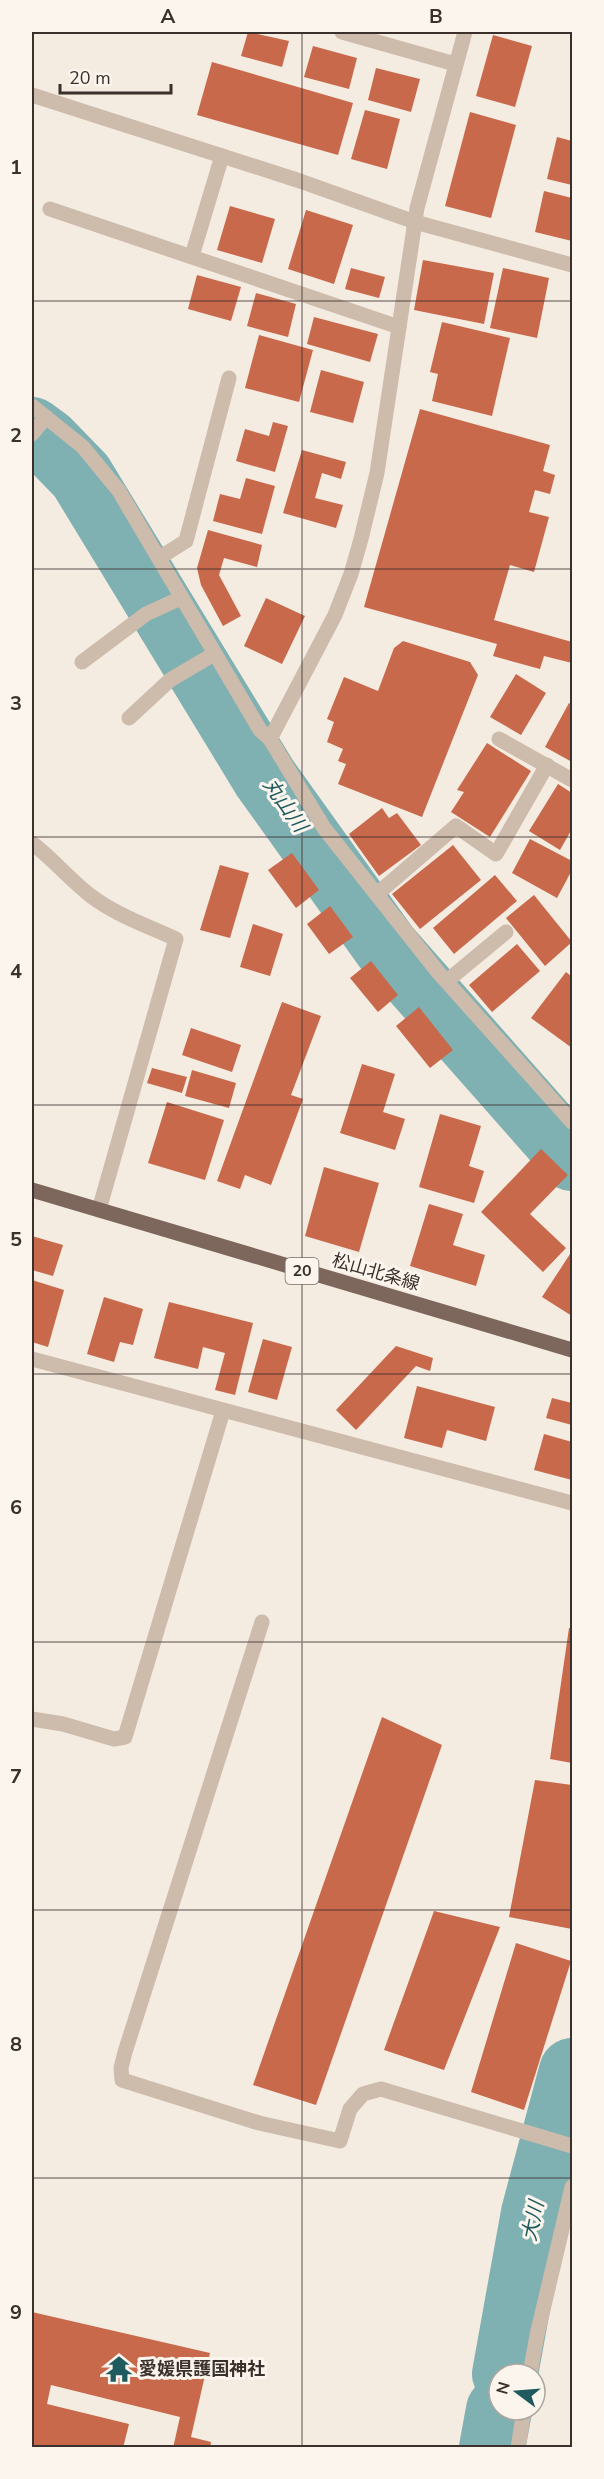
<svg xmlns="http://www.w3.org/2000/svg" width="604" height="2479" viewBox="0 0 604 2479" font-family="'Nunito Sans','Noto Sans JP',sans-serif">
<rect width="100%" height="100%" fill="#f4ebe1"/>
<g fill="none" stroke-linecap="round" stroke-linejoin="round">
<g stroke="#7fb0b2" stroke-width="66">
<path d="M 32,430 L 47,441 L 81,476 L 265,778 L 386,947 L 572,1158"/>
<path d="M 505,2374 L 534,2213 L 572,2071"/>
<path d="M 492,2448 L 499,2410"/>
</g>
</g>
<g fill="#c8694b">
<path d="M 248,32 L 289,41 L 282,67 L 241,56 Z"/>
<path d="M 493,35 L 532,46 L 515,107 L 476,96 Z"/>
<path d="M 313,46 L 357,58 L 349,89 L 304,77 Z"/>
<path d="M 212,62 L 353,103 L 338,155 L 197,115 Z"/>
<path d="M 376,68 L 420,79 L 411,112 L 368,100 Z"/>
<path d="M 365,110 L 400,119 L 387,169 L 351,159 Z"/>
<path d="M 470,112 L 516,125 L 491,218 L 445,206 Z"/>
<path d="M 557,137 L 572,141 L 572,185 L 547,179 Z"/>
<path d="M 544,191 L 572,198 L 572,241 L 535,232 Z"/>
<path d="M 230,206 L 275,219 L 262,263 L 217,250 Z"/>
<path d="M 306,210 L 353,225 L 334,284 L 288,269 Z"/>
<path d="M 423,260 L 494,273 L 484,324 L 414,310 Z"/>
<path d="M 351,268 L 385,277 L 379,298 L 345,289 Z"/>
<path d="M 503,268 L 549,278 L 537,338 L 490,328 Z"/>
<path d="M 197,275 L 241,287 L 231,321 L 188,309 Z"/>
<path d="M 256,293 L 296,304 L 288,337 L 247,326 Z"/>
<path d="M 314,317 L 378,334 L 370,362 L 307,344 Z"/>
<path d="M 442,322 L 510,338 L 492,416 L 432,401 L 438,374 L 430,372 Z"/>
<path d="M 259,335 L 313,350 L 299,402 L 245,388 Z"/>
<path d="M 321,370 L 364,382 L 353,423 L 310,412 Z"/>
<path d="M 420,409 L 550,445 L 543,471 L 555,475 L 550,494 L 535,490 L 529,512 L 549,517 L 534,572 L 510,565 L 494,620 L 572,642 L 572,663 L 544,656 L 540,669 L 493,656 L 497,644 L 364,607 Z"/>
<path d="M 273,422 L 288,426 L 275,472 L 236,461 L 245,429 L 269,436 Z"/>
<path d="M 302,450 L 346,462 L 341,479 L 322,473 L 315,498 L 343,505 L 336,528 L 283,513 Z"/>
<path d="M 246,478 L 275,486 L 262,534 L 213,521 L 220,494 L 240,499 Z"/>
<path d="M 208,530 L 262,545 L 257,567 L 224,558 L 219,575 L 241,616 L 223,626 L 201,585 L 197,568 Z"/>
<path d="M 266,598 L 305,616 L 282,664 L 244,646 Z"/>
<path d="M 403,641 L 470,662 L 478,675 L 422,817 L 338,784 L 346,764 L 338,761 L 343,749 L 327,742 L 334,722 L 327,719 L 344,677 L 378,691 L 394,648 Z"/>
<path d="M 516,674 L 546,693 L 521,735 L 490,717 Z"/>
<path d="M 569,703 L 572,705 L 572,762 L 545,747 Z"/>
<path d="M 487,743 L 531,771 L 490,837 L 451,812 L 464,792 L 457,790 Z"/>
<path d="M 558,784 L 572,793 L 572,829 L 560,850 L 529,831 Z"/>
<path d="M 382,808 L 389,818 L 397,813 L 421,845 L 379,876 L 349,834 Z"/>
<path d="M 530,839 L 572,861 L 572,870 L 557,898 L 512,873 Z"/>
<path d="M 453,845 L 481,880 L 420,929 L 392,894 Z"/>
<path d="M 292,853 L 319,890 L 296,908 L 268,870 Z"/>
<path d="M 220,865 L 249,873 L 230,938 L 200,930 Z"/>
<path d="M 495,875 L 517,901 L 454,954 L 433,928 Z"/>
<path d="M 534,895 L 572,942 L 545,966 L 506,918 Z"/>
<path d="M 330,906 L 353,937 L 329,954 L 307,924 Z"/>
<path d="M 253,924 L 283,934 L 270,976 L 240,967 Z"/>
<path d="M 517,944 L 540,971 L 492,1012 L 469,985 Z"/>
<path d="M 371,961 L 398,995 L 378,1012 L 350,978 Z"/>
<path d="M 566,972 L 572,977 L 572,1048 L 531,1018 Z"/>
<path d="M 282,1002 L 321,1016 L 291,1095 L 303,1099 L 271,1185 L 245,1175 L 240,1189 L 217,1181 Z"/>
<path d="M 419,1007 L 453,1050 L 430,1068 L 396,1026 Z"/>
<path d="M 191,1028 L 241,1045 L 232,1072 L 182,1055 Z"/>
<path d="M 362,1064 L 395,1074 L 383,1112 L 405,1119 L 395,1150 L 340,1133 Z"/>
<path d="M 152,1068 L 187,1077 L 182,1093 L 147,1083 Z"/>
<path d="M 192,1070 L 236,1083 L 229,1108 L 185,1096 Z"/>
<path d="M 167,1102 L 224,1120 L 205,1180 L 148,1163 Z"/>
<path d="M 440,1114 L 481,1126 L 469,1166 L 484,1171 L 474,1203 L 419,1187 Z"/>
<path d="M 541,1149 L 568,1175 L 530,1214 L 566,1248 L 543,1272 L 481,1212 Z"/>
<path d="M 324,1167 L 379,1183 L 359,1252 L 305,1236 Z"/>
<path d="M 429,1204 L 463,1214 L 453,1245 L 485,1255 L 476,1286 L 410,1266 Z"/>
<path d="M 32,1236 L 63,1245 L 53,1276 L 32,1270 Z"/>
<path d="M 572,1251 L 572,1316 L 542,1297 Z"/>
<path d="M 32,1280 L 64,1290 L 48,1347 L 32,1342 Z"/>
<path d="M 104,1297 L 143,1309 L 133,1345 L 120,1342 L 114,1362 L 87,1354 Z"/>
<path d="M 169,1302 L 253,1323 L 235,1395 L 215,1390 L 225,1353 L 203,1347 L 198,1369 L 154,1358 Z"/>
<path d="M 263,1339 L 292,1347 L 277,1400 L 248,1392 Z"/>
<path d="M 396,1346 L 433,1358 L 430,1371 L 416,1366 L 356,1430 L 336,1410 Z"/>
<path d="M 417,1386 L 495,1407 L 486,1441 L 447,1430 L 442,1448 L 404,1438 Z"/>
<path d="M 552,1398 L 572,1403 L 572,1425 L 546,1418 Z"/>
<path d="M 544,1434 L 572,1442 L 572,1480 L 534,1470 Z"/>
<path d="M 569,1628 L 572,1628 L 572,1763 L 550,1759 Z"/>
<path d="M 382,1717 L 442,1745 L 316,2105 L 253,2085 Z"/>
<path d="M 535,1780 L 572,1785 L 572,1929 L 509,1917 Z"/>
<path d="M 434,1911 L 500,1927 L 444,2070 L 384,2050 Z"/>
<path d="M 516,1943 L 571,1961 L 524,2110 L 471,2092 Z"/>
<path d="M 32,2312 L 210,2353 L 191,2437 L 211,2442 L 210,2448 L 173,2448 L 180,2417 L 51,2385 L 47,2404 L 129,2424 L 123,2448 L 32,2448 Z"/>
</g>
<g fill="none" stroke-linecap="round" stroke-linejoin="round">
<g stroke="#cdbbac" stroke-width="15">
<path d="M 342,32 L 455,64"/>
<path d="M 32,95 L 300,181 L 415,222 L 572,265"/>
<path d="M 50,209 L 399,327"/>
<path d="M 192,256 L 222,156"/>
<path d="M 32,406 L 83,447 L 119,491 L 260,730 L 270,739 L 324,828 L 438,972 L 572,1122"/>
<path d="M 32,434 L 46,417"/>
<path d="M 159,558 L 186,541 L 229,378"/>
<path d="M 82,662 L 146,614 L 181,598"/>
<path d="M 129,718 L 170,680 L 214,654"/>
<path d="M 270,739 L 335,615 L 351,574 L 361,539 L 377,473 L 417,208 L 465,32"/>
<path d="M 499,739 L 572,780"/>
<path d="M 32,843 C 53,859 70,880 91,896 C 116,915 148,926 176,939 L 99,1210"/>
<path d="M 377,894 L 456,826 L 496,854 L 547,765"/>
<path d="M 447,981 L 506,932"/>
<path d="M 32,1359 L 572,1503"/>
<path d="M 262,1622 L 125,2052 L 121,2068 L 122,2080 L 259,2123 L 340,2141 L 350,2109 L 363,2094 L 381,2089 L 572,2146"/>
<path d="M 32,1719 L 63,1724 L 114,1739 L 125,1737 L 223,1411"/>
<path d="M 530,2374 L 537,2335 L 572,2187"/>
<path d="M 518,2448 L 524,2410"/>
</g>
<path stroke="#7d675c" stroke-width="15" d="M 32,1190 L 572,1350"/>
</g>
<path fill="none" stroke="#3b302b" stroke-width="1.5" stroke-opacity="0.55" d="M 302,32 L 302,2448M 32,301 L 572,301M 32,569 L 572,569M 32,837 L 572,837M 32,1105 L 572,1105M 32,1374 L 572,1374M 32,1642 L 572,1642M 32,1910 L 572,1910M 32,2178 L 572,2178"/>
<defs>
<symbol id="temple-bare" viewBox="-9 -9 18 18"><path d="M0-6L5-2H3V0L6.5 2.5H4V6H1.5V3h-3V6H-4V2.5H-6.5L-3 0V-2H-5Z" fill="#1f5a5e" stroke="#fbf5ee" stroke-width="2.5" paint-order="stroke"/></symbol>
</defs>
<g fill-rule="evenodd">
<use href="#temple-bare" x="100" y="2350" width="38" height="38"/>
</g>
<g text-anchor="middle" dominant-baseline="central" stroke-width="6" stroke-linejoin="round" paint-order="stroke">
<rect fill="#fbf5ee" stroke="#756b66" stroke-width="1.5" x="285.5" y="1258" width="33" height="26" rx="4.5"/>
<g font-size="16" font-weight="bold" fill="#3b302b">
<text x="302" y="1271">20</text>
</g>
<g font-size="18" fill="#3b302b" stroke="#fbf5ee">
<text transform="translate(376 1272) rotate(16)">松山北条線</text>
</g>
<g font-size="18" font-weight="bold" fill="#3b302b" stroke="#fbf5ee" text-anchor="start">
<text x="139" y="2369">愛媛県護国神社</text>
</g>
<g font-size="20" font-style="italic" fill="#1f5a5e" stroke="#fbf5ee">
<text transform="translate(285 805) rotate(55)">丸山川</text>
<text transform="translate(533 2221) rotate(-78)">大川</text>
</g>
</g>
<rect width="604" height="2479" fill="none" stroke="#fbf5ee" stroke-width="66"/>
<g transform="translate(517 2392) rotate(286)"><circle r="28" fill="#fbf5ee" stroke="#aea6a0" stroke-width="1.5"/>
<path d="M0-4.5L10 22L0 15L-10 22Z" fill="#1f5a5e"/>
<text y="-9" font-size="16" font-weight="bold" text-anchor="middle" fill="#3b302b">N</text>
</g>
<path d="M60 84v9h111v-9" fill="none" stroke="#3b302b" stroke-width="3"/>
<text x="69" y="84" font-size="18" fill="#3b302b" stroke="#fbf5ee" stroke-width="4.5" paint-order="stroke">20 m</text>
<rect x="33" y="33" width="538" height="2413" fill="none" stroke="#3b302b" stroke-width="2"/>
<g font-size="20" text-anchor="middle" font-weight="bold" fill="#3b302b">
<text x="168" y="23">A</text>
<text x="436" y="23">B</text>
<text x="16" y="174">1</text>
<text x="16" y="442">2</text>
<text x="16" y="710">3</text>
<text x="16" y="978">4</text>
<text x="16" y="1246">5</text>
<text x="16" y="1514">6</text>
<text x="16" y="1783">7</text>
<text x="16" y="2051">8</text>
<text x="16" y="2319">9</text>
</g>
</svg>
